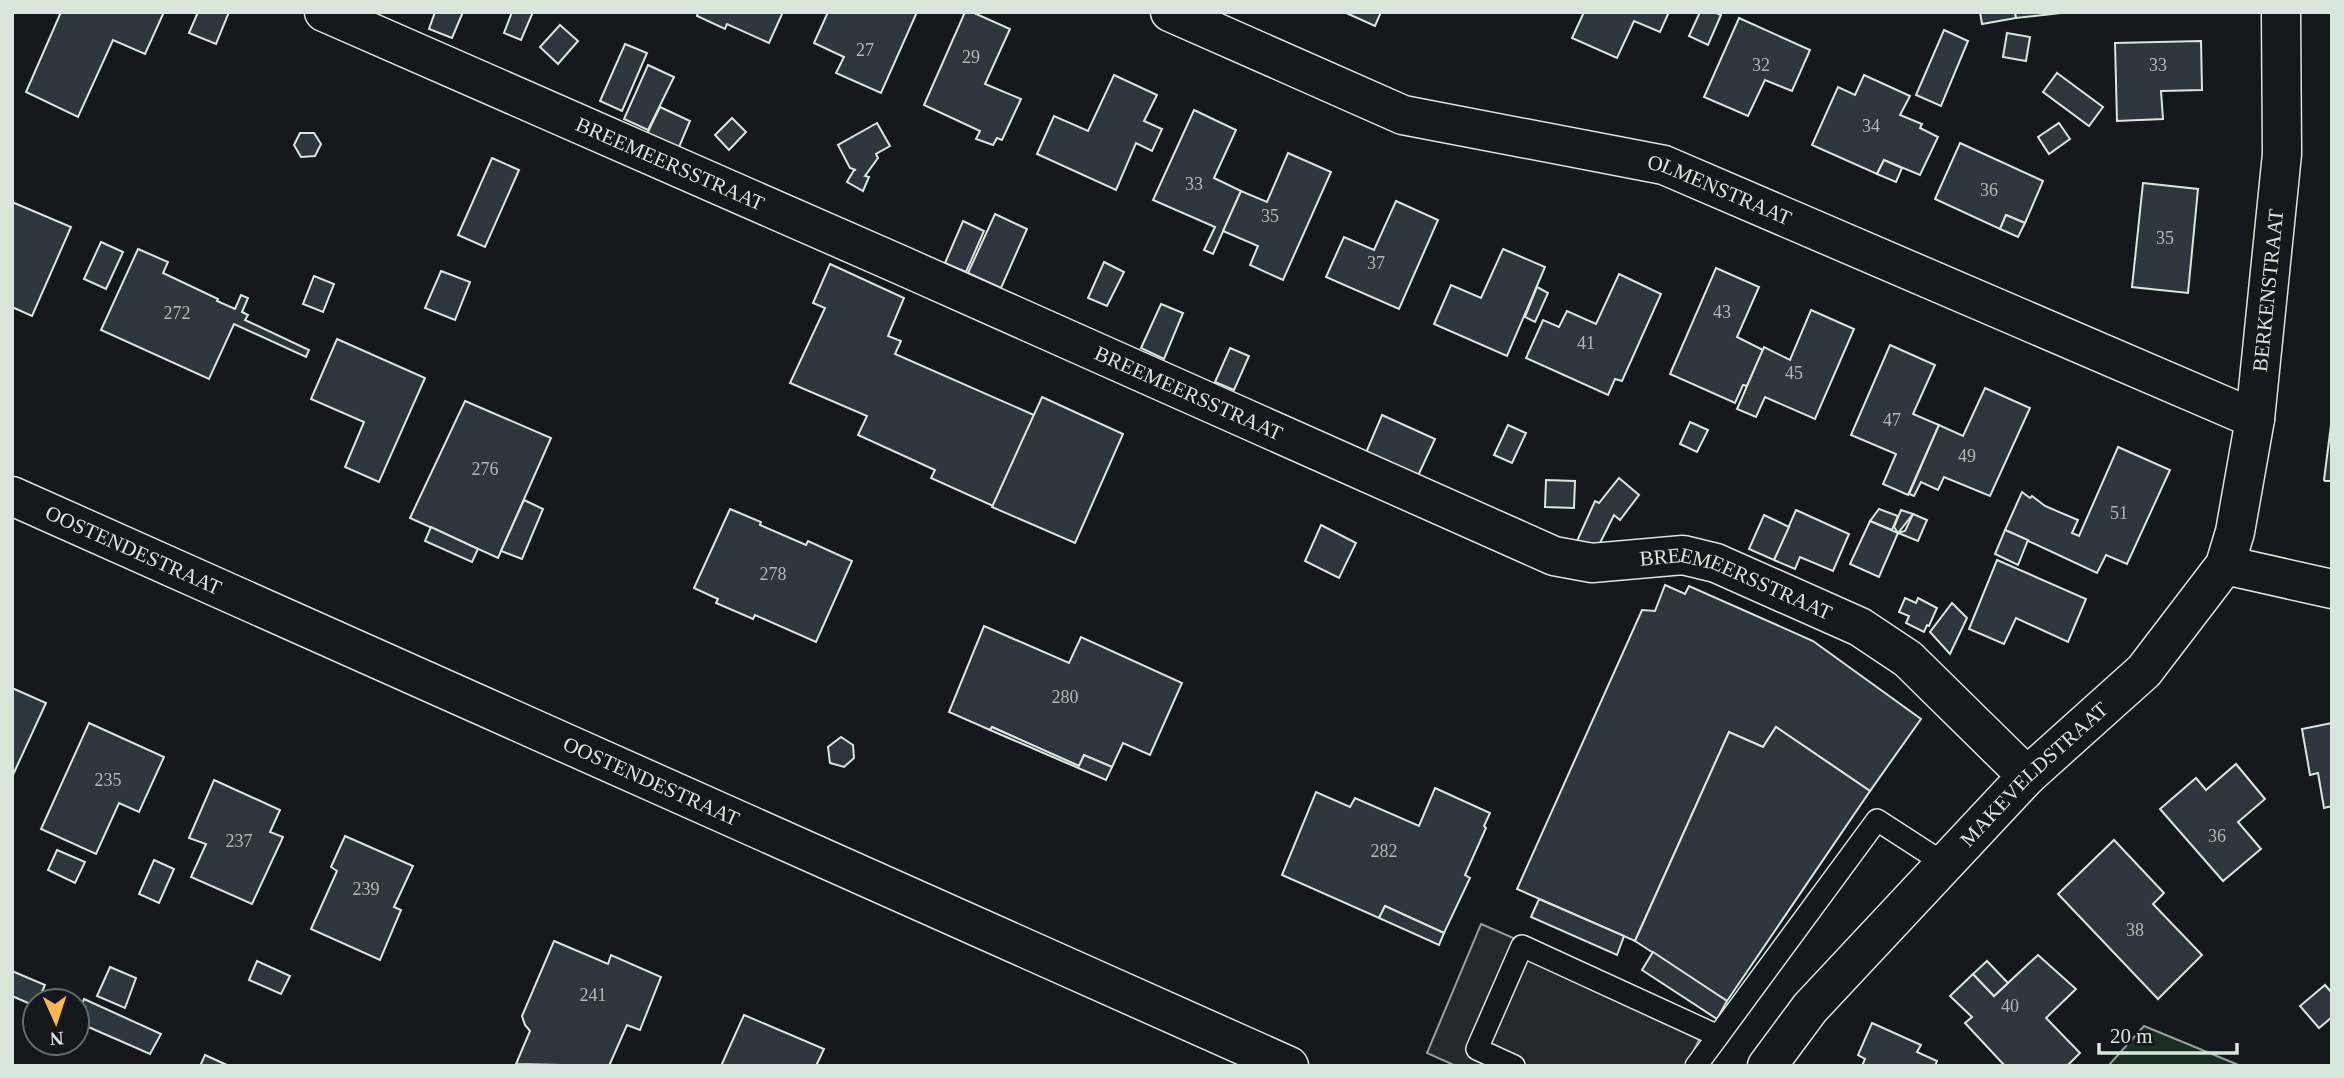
<svg xmlns="http://www.w3.org/2000/svg" width="2344" height="1078" viewBox="0 0 2344 1078" font-family="Georgia,serif">
<rect width="100%" height="100%" fill="#14181c"/>
<path fill="#1a2d24" stroke="#939e99" stroke-width="2" d="M 2144,1026 L 2241,1066 L 2108,1066 Z"/>
<path fill="#24282b" stroke="#939e99" stroke-width="2" d="M 1481,924 L 1707,1022 L 1687,1066 L 1456,1066 L 1427,1053 Z"/>
<g fill="#2c363c" stroke="#d8e6dc" stroke-width="2">
<path d="M 61,12 L 164,12 L 145,54 L 113,40 L 78,117 L 26,92 Z"/>
<path d="M 198,12 L 229,12 L 216,44 L 189,33 Z"/>
<path d="M 435,12 L 463,12 L 452,38 L 429,29 Z"/>
<path d="M 512,12 L 533,12 L 521,40 L 504,33 Z"/>
<path d="M 698,12 L 783,12 L 769,43 L 727,24 L 725,29 L 697,16 Z"/>
<path d="M 828,12 L 917,12 L 881,93 L 836,73 L 844,57 L 814,43 Z"/>
<path d="M 965,12 L 972,12 L 1010,29 L 985,84 L 1021,99 L 1002,140 L 997,138 L 993,145 L 976,139 L 980,131 L 924,105 Z"/>
<path d="M 1344,12 L 1381,12 L 1375,26 Z"/>
<path d="M 1584,12 L 1669,12 L 1660,32 L 1634,21 L 1617,58 L 1572,38 Z"/>
<path d="M 1700,12 L 1714,12 L 1721,15 L 1708,45 L 1689,36 Z"/>
<path d="M 1980,12 L 2015,12 L 2016,18 L 1982,24 Z"/>
<path d="M 2015,12 L 2070,12 L 2016,18 Z"/>
<path d="M 1739,18 L 1810,50 L 1792,91 L 1765,80 L 1748,116 L 1704,97 Z"/>
<path d="M 560,25 L 578,41 L 558,64 L 540,47 Z"/>
<path d="M 1944,30 L 1968,41 L 1941,106 L 1916,95 Z"/>
<path d="M 2007,33 L 2030,37 L 2026,61 L 2003,57 Z"/>
<path d="M 2201,41 L 2202,90 L 2161,91 L 2163,119 L 2117,121 L 2115,43 Z"/>
<path d="M 625,44 L 647,53 L 622,111 L 600,101 Z"/>
<path d="M 648,65 L 674,77 L 648,130 L 624,119 Z"/>
<path d="M 2057,73 L 2103,107 L 2089,126 L 2043,92 Z"/>
<path d="M 1114,75 L 1157,95 L 1144,121 L 1162,129 L 1152,151 L 1136,143 L 1116,190 L 1037,154 L 1054,116 L 1088,131 Z"/>
<path d="M 1864,75 L 1910,96 L 1900,115 L 1922,124 L 1920,128 L 1938,137 L 1920,175 L 1884,160 L 1877,174 L 1812,145 L 1838,87 L 1855,95 Z"/>
<path d="M 660,107 L 690,121 L 677,152 L 645,138 Z"/>
<path d="M 1194,110 L 1236,130 L 1214,178 L 1241,191 L 1213,254 L 1204,250 L 1215,227 L 1153,200 Z"/>
<path d="M 732,118 L 746,132 L 729,150 L 715,135 Z"/>
<path d="M 877,123 L 890,146 L 876,154 L 878,158 L 865,176 L 869,177 L 863,191 L 847,182 L 854,170 L 856,170 L 850,168 L 838,145 Z"/>
<path d="M 2059,123 L 2070,139 L 2049,154 L 2038,137 Z"/>
<path d="M 300,133 L 314,133 L 321,144 L 315,156 L 301,157 L 294,145 Z"/>
<path d="M 1960,143 L 2043,181 L 2025,223 L 2006,215 L 2000,229 L 1935,199 Z"/>
<path d="M 1288,153 L 1331,172 L 1283,280 L 1250,265 L 1258,246 L 1223,231 L 1241,191 L 1267,202 Z"/>
<path d="M 492,158 L 519,170 L 485,247 L 458,235 Z"/>
<path d="M 1884,160 L 1902,168 L 1896,182 L 1877,174 Z"/>
<path d="M 2143,183 L 2198,189 L 2188,293 L 2132,287 Z"/>
<path d="M 1396,201 L 1438,220 L 1399,309 L 1326,277 L 1344,237 L 1374,250 Z"/>
<path d="M 12,202 L 71,227 L 32,316 L 12,307 Z"/>
<path d="M 995,214 L 1027,229 L 1001,288 L 968,273 Z"/>
<path d="M 2006,215 L 2025,223 L 2018,237 L 2000,229 Z"/>
<path d="M 963,221 L 984,231 L 966,272 L 945,263 Z"/>
<path d="M 101,242 L 123,252 L 106,289 L 84,279 Z"/>
<path d="M 138,249 L 168,262 L 163,273 L 218,299 L 217,301 L 235,309 L 241,295 L 248,298 L 242,312 L 248,315 L 245,320 L 309,350 L 306,357 L 234,324 L 209,379 L 101,330 Z"/>
<path d="M 1503,249 L 1545,267 L 1507,356 L 1434,324 L 1451,285 L 1481,298 Z"/>
<path d="M 1104,262 L 1124,272 L 1107,306 L 1088,298 Z"/>
<path d="M 830,264 L 904,298 L 888,336 L 901,341 L 895,354 L 1034,415 L 993,506 L 931,478 L 935,470 L 858,435 L 867,416 L 790,383 L 825,308 L 813,303 Z"/>
<path d="M 1716,268 L 1759,287 L 1737,337 L 1763,350 L 1747,386 L 1743,385 L 1735,403 L 1670,374 Z"/>
<path d="M 441,271 L 470,282 L 455,320 L 425,308 Z"/>
<path d="M 1619,274 L 1661,294 L 1622,381 L 1615,379 L 1608,395 L 1526,358 L 1543,320 L 1559,327 L 1567,311 L 1596,324 Z"/>
<path d="M 314,276 L 334,284 L 323,312 L 303,304 Z"/>
<path d="M 1537,287 L 1548,293 L 1535,322 L 1525,317 Z"/>
<path d="M 1161,304 L 1183,313 L 1164,359 L 1141,348 Z"/>
<path d="M 1811,310 L 1854,329 L 1815,419 L 1765,397 L 1756,417 L 1737,409 L 1764,347 L 1790,360 Z"/>
<path d="M 337,339 L 425,378 L 379,482 L 345,467 L 364,422 L 311,399 Z"/>
<path d="M 1890,345 L 1935,365 L 1913,414 L 1939,425 L 1908,495 L 1883,484 L 1896,454 L 1851,435 Z"/>
<path d="M 1230,348 L 1249,356 L 1234,390 L 1215,382 Z"/>
<path d="M 1985,388 L 2030,408 L 1990,496 L 1944,477 L 1938,490 L 1921,482 L 1914,496 L 1909,494 L 1939,425 L 1963,436 Z"/>
<path d="M 1042,397 L 1123,434 L 1075,543 L 992,507 Z"/>
<path d="M 465,401 L 551,438 L 498,558 L 410,518 Z"/>
<path d="M 1382,415 L 1435,439 L 1417,478 L 1365,455 Z"/>
<path d="M 1690,422 L 1708,430 L 1697,452 L 1680,444 Z"/>
<path d="M 1508,425 L 1526,433 L 1512,463 L 1494,455 Z"/>
<path d="M 2331,425 L 2332,481 L 2325,481 L 2324,480 Z"/>
<path d="M 2118,447 L 2170,470 L 2127,564 L 2106,555 L 2097,573 L 2005,530 L 2022,492 L 2030,498 L 2032,496 L 2045,506 L 2078,520 L 2072,533 L 2079,536 Z"/>
<path d="M 1619,478 L 1639,495 L 1620,520 L 1614,515 L 1600,543 L 1573,550 L 1595,501 L 1599,503 Z"/>
<path d="M 1546,480 L 1575,481 L 1574,508 L 1545,507 Z"/>
<path d="M 524,500 L 543,509 L 522,559 L 501,551 Z"/>
<path d="M 730,509 L 761,522 L 760,525 L 806,545 L 808,541 L 852,561 L 816,642 L 755,615 L 753,619 L 716,603 L 718,599 L 694,588 Z"/>
<path d="M 1879,509 L 1898,516 L 1892,530 L 1870,521 Z"/>
<path d="M 1796,510 L 1849,534 L 1833,571 L 1800,557 L 1795,569 L 1774,560 Z"/>
<path d="M 1901,510 L 1913,514 L 1898,533 L 1894,527 Z"/>
<path d="M 1913,514 L 1927,520 L 1918,541 L 1898,533 L 1905,531 Z"/>
<path d="M 1764,515 L 1789,527 L 1774,560 L 1749,549 Z"/>
<path d="M 1870,521 L 1898,533 L 1879,577 L 1850,564 Z"/>
<path d="M 1321,525 L 1356,543 L 1339,578 L 1305,561 Z"/>
<path d="M 431,527 L 478,549 L 472,562 L 425,541 Z"/>
<path d="M 2005,530 L 2028,540 L 2018,565 L 1995,554 Z"/>
<path d="M 1997,560 L 2086,599 L 2068,642 L 2016,618 L 2004,644 L 1969,629 Z"/>
<path d="M 1665,585 L 1685,594 L 1689,586 L 1813,641 L 1921,719 L 1870,791 L 1776,727 L 1763,747 L 1729,732 L 1635,941 L 1517,889 L 1642,610 L 1655,611 Z"/>
<path d="M 1905,598 L 1916,603 L 1918,598 L 1937,608 L 1929,626 L 1927,625 L 1924,632 L 1906,623 L 1909,616 L 1899,612 Z"/>
<path d="M 1952,603 L 1967,618 L 1950,654 L 1930,632 Z"/>
<path d="M 984,626 L 1069,663 L 1081,637 L 1182,683 L 1150,755 L 1123,743 L 1112,767 L 1084,755 L 1079,766 L 992,727 L 990,730 L 949,712 Z"/>
<path d="M 12,688 L 46,703 L 12,777 Z"/>
<path d="M 89,723 L 164,757 L 139,812 L 119,803 L 96,854 L 41,829 Z"/>
<path d="M 2332,723 L 2332,806 L 2324,808 L 2318,773 L 2310,775 L 2302,729 Z"/>
<path d="M 992,727 L 1079,766 L 1084,755 L 1112,767 L 1106,780 L 990,730 Z"/>
<path d="M 1776,727 L 1870,791 L 1727,1001 L 1635,941 L 1729,732 L 1763,747 Z"/>
<path d="M 841,737 L 853,745 L 854,758 L 844,767 L 830,763 L 828,747 Z"/>
<path d="M 2236,764 L 2265,799 L 2238,822 L 2261,849 L 2223,881 L 2160,809 L 2196,778 L 2206,790 Z"/>
<path d="M 214,780 L 280,810 L 270,832 L 283,837 L 252,904 L 191,877 L 206,844 L 189,838 Z"/>
<path d="M 1435,788 L 1490,813 L 1484,826 L 1486,828 L 1465,875 L 1470,878 L 1444,933 L 1385,906 L 1379,918 L 1282,875 L 1316,792 L 1350,807 L 1355,798 L 1419,826 Z"/>
<path d="M 345,836 L 413,866 L 394,907 L 401,910 L 380,960 L 311,929 L 337,871 L 331,867 Z"/>
<path d="M 2114,840 L 2164,893 L 2153,904 L 2202,955 L 2158,999 L 2058,894 Z"/>
<path d="M 57,850 L 85,862 L 75,883 L 48,870 Z"/>
<path d="M 154,860 L 174,869 L 159,903 L 139,894 Z"/>
<path d="M 1539,899 L 1624,936 L 1617,955 L 1531,917 Z"/>
<path d="M 1385,906 L 1444,933 L 1439,945 L 1379,918 Z"/>
<path d="M 554,941 L 608,964 L 611,955 L 661,977 L 640,1030 L 627,1025 L 609,1066 L 516,1064 L 530,1031 L 525,1025 L 522,1016 Z"/>
<path d="M 1653,952 L 1727,1001 L 1717,1019 L 1642,970 Z"/>
<path d="M 2038,955 L 2076,989 L 2046,1018 L 2080,1053 L 2067,1066 L 2005,1066 L 1965,1023 L 1972,1017 L 1950,996 L 1973,974 L 1994,996 Z"/>
<path d="M 257,961 L 290,976 L 281,994 L 249,980 Z"/>
<path d="M 1987,961 L 2008,983 L 1994,996 L 1973,974 Z"/>
<path d="M 110,967 L 136,978 L 125,1008 L 97,996 Z"/>
<path d="M 12,971 L 45,985 L 38,1001 L 35,1001 L 35,1006 L 12,996 Z"/>
<path d="M 2325,985 L 2332,993 L 2332,1017 L 2319,1028 L 2300,1006 Z"/>
<path d="M 84,999 L 161,1034 L 150,1054 L 77,1022 L 77,1016 Z"/>
<path d="M 744,1015 L 824,1049 L 816,1066 L 721,1066 Z"/>
<path d="M 1872,1023 L 1921,1045 L 1917,1052 L 1937,1061 L 1935,1066 L 1862,1066 L 1865,1059 L 1858,1055 Z"/>
<path d="M 205,1055 L 229,1066 L 200,1066 Z"/>
</g>
<g fill="none" stroke-linecap="round" stroke-linejoin="round">
<defs>
<g id="lane">
<path d="M 1514,1066 L 1477,1049 L 1522,946 L 1718,1036"/>
<path d="M 1696,1066 L 1877,820 L 1945,864"/>
</g>
<g id="street">
<path id="s1" d="M 324,12 L 903,266 L 1554,556 L 1592,563 L 1683,555 L 1716,563 L 1860,627 L 1908,659 L 2027,776"/>
<path id="s2" d="M 1170,12 L 1403,115 L 1664,165 L 2255,419"/>
<path d="M 2225,565 L 2332,589"/>
<path id="s3" d="M 1767,1066 L 1810,1008 L 2027,776 L 2144,671 L 2225,565 L 2235,532 L 2255,419 L 2282,154 L 2281,12"/>
</g>
<g id="primary">
<path id="s4" d="M 12,496 L 1289,1066"/>
</g>
</defs>
<use href="#lane" stroke="#d8e6dc" stroke-width="24"/>
<use href="#street" stroke="#d8e6dc" stroke-width="41"/>
<use href="#primary" stroke="#d8e6dc" stroke-width="41"/>
<use href="#lane" stroke="#14181c" stroke-width="21"/>
<use href="#street" stroke="#14181c" stroke-width="38"/>
<use href="#primary" stroke="#14181c" stroke-width="38"/>
</g>
<g text-anchor="middle" dominant-baseline="central" stroke-width="5" stroke-linejoin="round" paint-order="stroke">
<g font-size="18" fill="#adbab4">
<text x="865" y="50">27</text>
<text x="971" y="57">29</text>
<text x="1761" y="65">32</text>
<text x="2158" y="65">33</text>
<text x="1871" y="126">34</text>
<text x="1194" y="184">33</text>
<text x="1989" y="190">36</text>
<text x="1270" y="216">35</text>
<text x="2165" y="238">35</text>
<text x="1376" y="263">37</text>
<text x="1722" y="312">43</text>
<text x="177" y="313">272</text>
<text x="1586" y="343">41</text>
<text x="1794" y="373">45</text>
<text x="1892" y="420">47</text>
<text x="1967" y="456">49</text>
<text x="485" y="469">276</text>
<text x="2119" y="513">51</text>
<text x="773" y="574">278</text>
<text x="1065" y="697">280</text>
<text x="108" y="780">235</text>
<text x="2217" y="836">36</text>
<text x="239" y="841">237</text>
<text x="1384" y="851">282</text>
<text x="366" y="889">239</text>
<text x="2135" y="930">38</text>
<text x="593" y="995">241</text>
<text x="2010" y="1006">40</text>
</g>
<g font-size="21" fill="#d8e6dc" stroke="#14181c">
<text stroke="none"><textPath href="#s1" startOffset="378">BREEMEERSSTRAAT</textPath></text>
<text stroke="none"><textPath href="#s2" startOffset="581">OLMENSTRAAT</textPath></text>
<text stroke="none"><textPath href="#s3" startOffset="959">BERKENSTRAAT</textPath></text>
<text stroke="none"><textPath href="#s1" startOffset="945">BREEMEERSSTRAAT</textPath></text>
<text stroke="none"><textPath href="#s4" startOffset="133">OOSTENDESTRAAT</textPath></text>
<text stroke="none"><textPath href="#s1" startOffset="1533">BREEMEERSSTRAAT</textPath></text>
<text stroke="none"><textPath href="#s3" startOffset="396">MAKEVELDSTRAAT</textPath></text>
<text stroke="none"><textPath href="#s4" startOffset="700">OOSTENDESTRAAT</textPath></text>
</g>
</g>
<rect width="2344" height="1078" fill="none" stroke="#d8e6dc" stroke-width="28"/>
<g transform="translate(56 1022) rotate(177)"><circle r="33" fill="#14181c" stroke="#626a69" stroke-width="2"/>
<path d="M0-5L12 26L0 18L-12 26Z" fill="#ffb74d"/>
<text y="-10" font-size="19" font-weight="bold" text-anchor="middle" fill="#d8e6dc">N</text>
</g>
<path d="M2099 1043v10h138v-10" fill="none" stroke="#d8e6dc" stroke-width="3.5"/>
<text x="2110" y="1043" font-size="21" fill="#d8e6dc" stroke="#14181c" stroke-width="5" paint-order="stroke">20 m</text>
</svg>
